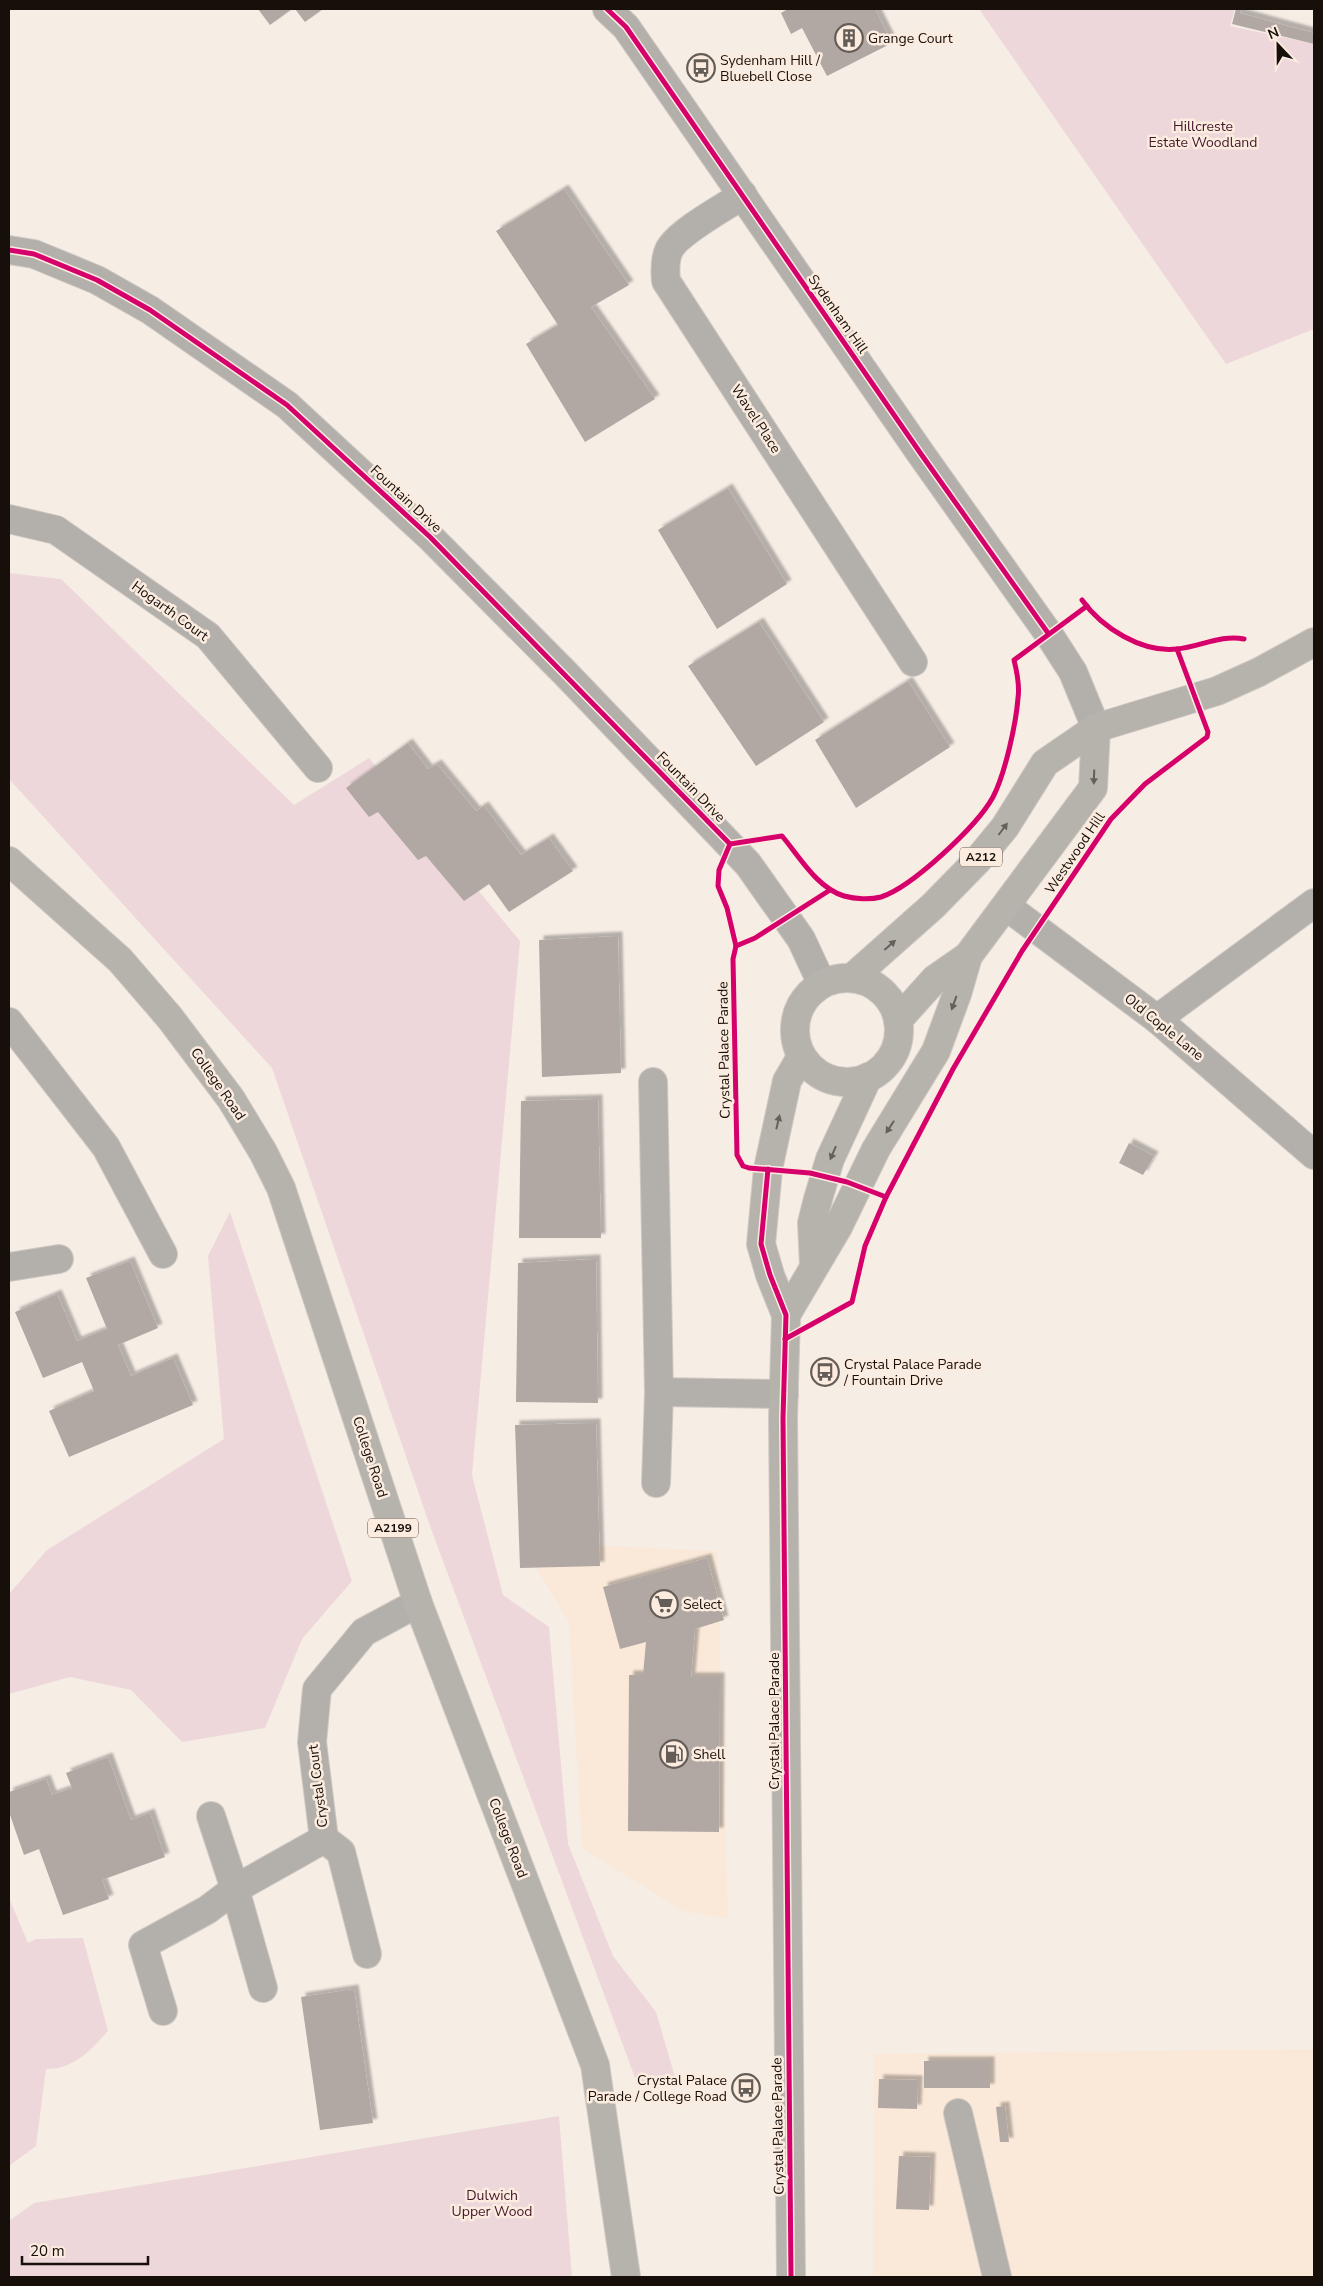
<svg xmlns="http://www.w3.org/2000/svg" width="1323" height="2286" viewBox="0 0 1323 2286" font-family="'Nunito Sans',sans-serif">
<defs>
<filter id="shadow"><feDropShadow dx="4.5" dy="-4.5" stdDeviation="1" flood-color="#0004"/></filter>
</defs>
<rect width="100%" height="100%" fill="#f6ede5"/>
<g fill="#fae8d8">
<path d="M 521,1542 L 717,1551 L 728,1919 L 683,1911 L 582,1848 L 569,1622 Z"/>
<path d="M 1314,2049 L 1314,2277 L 873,2277 L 874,2054 Z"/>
</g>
<g fill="#eed7da">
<path d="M 979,9 L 1235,9 L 1230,26 L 1314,44 L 1314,329 L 1226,364 Z"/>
<path d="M 9,573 L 61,579 L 294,805 L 369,758 L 520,941 L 472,1475 L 503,1595 L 549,1627 L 568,1844 L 613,1956 L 656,2012 L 675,2077 L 637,2083 L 430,1526 L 272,1068 L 9,779 Z"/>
<path d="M 230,1212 L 352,1581 L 302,1639 L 265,1728 L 182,1742 L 131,1690 L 70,1677 L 9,1694 L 9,1594 L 47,1550 L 224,1439 L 208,1256 Z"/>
<path d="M 9,1898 L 28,1943 L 36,1939 L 83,1938 L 108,2031 C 91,2050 73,2070 46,2069 L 36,2146 L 9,2166 Z"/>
<path d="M 559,2116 L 572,2277 L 9,2277 L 9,2221 L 34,2203 Z"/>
</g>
<g fill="#b1a8a4" filter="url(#shadow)">
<path d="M 258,9 L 292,9 L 270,25 Z"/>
<path d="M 295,9 L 323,9 L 305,22 Z"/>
<path d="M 788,9 L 875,9 L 892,43 L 827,76 L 802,28 L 791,34 L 781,13 Z"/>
<path d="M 1236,9 L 1241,9 L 1240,13 L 1314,33 L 1314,44 L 1232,24 Z"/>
<path d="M 564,189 L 629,285 L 591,307 L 655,399 L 585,442 L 526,344 L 558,325 L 496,231 Z"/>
<path d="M 728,488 L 787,584 L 717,629 L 658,530 Z"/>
<path d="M 759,622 L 824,722 L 756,766 L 688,666 Z"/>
<path d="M 908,681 L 950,747 L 856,808 L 815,740 Z"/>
<path d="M 408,743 L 428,769 L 437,764 L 476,811 L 484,806 L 521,855 L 549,838 L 573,871 L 509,912 L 489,884 L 464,901 L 426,856 L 418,860 L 378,812 L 369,817 L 346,788 Z"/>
<path d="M 618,936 L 621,1073 L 542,1077 L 539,940 Z"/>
<path d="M 598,1099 L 601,1238 L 519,1238 L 521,1101 Z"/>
<path d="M 1129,1143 L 1154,1156 L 1143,1175 L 1119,1163 Z"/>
<path d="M 596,1259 L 598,1403 L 516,1402 L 518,1263 Z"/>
<path d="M 130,1261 L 158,1328 L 118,1345 L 131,1376 L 173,1358 L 193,1405 L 69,1457 L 49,1411 L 94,1391 L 82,1362 L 43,1378 L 15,1312 L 57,1294 L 77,1341 L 107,1329 L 86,1278 Z"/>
<path d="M 596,1423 L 600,1566 L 520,1568 L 515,1425 Z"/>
<path d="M 707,1558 L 724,1620 L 695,1629 L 691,1677 L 720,1677 L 719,1832 L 628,1831 L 629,1675 L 643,1675 L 646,1642 L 620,1649 L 603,1587 Z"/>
<path d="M 108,1757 L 131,1820 L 150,1813 L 165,1857 L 102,1880 L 109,1899 L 63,1915 L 39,1849 L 24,1855 L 9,1812 L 9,1792 L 46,1779 L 52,1795 L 72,1788 L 66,1773 Z"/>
<path d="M 354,1989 L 373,2123 L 320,2130 L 301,1997 Z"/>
<rect x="924" y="2061" width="66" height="27"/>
<path d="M 879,2079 L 918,2080 L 917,2109 L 878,2108 Z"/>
<path d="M 1005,2106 L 1009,2142 L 1000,2142 L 996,2107 Z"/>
<path d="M 899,2156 L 931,2157 L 929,2210 L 896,2209 Z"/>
</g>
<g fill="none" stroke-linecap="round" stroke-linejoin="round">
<defs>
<g id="minor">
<path d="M 607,9 L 626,27 L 921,454 L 1048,633 L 1073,672 L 1096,728"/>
<path d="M 743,195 C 725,207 678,232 669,250 C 665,259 665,271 666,281 L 913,662"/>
<path d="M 9,250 L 34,254 L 97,280 L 150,310 L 287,405 L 430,537 L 566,674 L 748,864 L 801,939 L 822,984"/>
<path d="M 9,519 L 56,530 L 208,636 L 318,768"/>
<path d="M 1006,906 L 1157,1019 L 1314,1155"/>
<path d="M 1157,1019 L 1314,903"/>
<path d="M 9,1022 L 106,1147 L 163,1254"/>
<path d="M 653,1082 L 659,1392 L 656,1483"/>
<path d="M 9,1267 L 59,1259"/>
<path d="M 659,1392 L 784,1394"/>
<path d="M 211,1816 L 235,1889 L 324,1839 L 312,1742 L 317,1689 L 364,1632 L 418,1603"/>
<path d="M 324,1839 L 341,1852 L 367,1954"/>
<path d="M 163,2011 L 143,1945 L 207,1910 L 235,1889 L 263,1988"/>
<path d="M 958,2113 L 997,2277"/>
</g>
<g id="major">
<path d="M 9,861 L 120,960 L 170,1018 L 231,1099 L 263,1152 L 281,1188 L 418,1603 L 595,2065 L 626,2277"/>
<path d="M 853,977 L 933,906 L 977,861 L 1005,827 L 1045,763 L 1096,728 L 1217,691 L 1259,672 L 1314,642"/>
<circle cx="847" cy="1030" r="52"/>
<path d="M 898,1020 L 935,979 L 968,956"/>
<path d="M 814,1265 L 812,1223 L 818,1199 L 830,1159 L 868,1077"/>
<path d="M 786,1315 L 838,1227 L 876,1149 L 936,1051 L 957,994 L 968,956 L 1093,788 L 1096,728"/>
<path d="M 791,2277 L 783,1418 L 786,1315 L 770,1275 L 761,1244 L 768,1169 L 787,1081 L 801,1057"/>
</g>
</defs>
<use href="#minor" stroke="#d0c9c4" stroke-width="30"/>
<use href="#major" stroke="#d0c9c4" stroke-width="30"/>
<use href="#minor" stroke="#b3b0ab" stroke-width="28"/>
<use href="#major" stroke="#b6b2ac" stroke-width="28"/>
<defs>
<g id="cycleway">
<path d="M 607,9 L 626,27 L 921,454 L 1048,633"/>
<path d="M 9,250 L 34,254 L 97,280 L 150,310 L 287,405 L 430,537 L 730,844"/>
<path d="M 1082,600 C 1102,628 1142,653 1177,649 C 1199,647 1222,634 1244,639"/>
<path d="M 730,844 L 782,836 C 799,856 817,888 844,896 C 855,899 870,900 881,897 C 912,887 977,826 993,797 C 1005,774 1016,724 1018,698 C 1020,685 1017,672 1014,660 L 1087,606"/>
<path d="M 730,844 L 719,870 L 718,886 L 727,908 L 736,946"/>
<path d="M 830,890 L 755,938 L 736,946 L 733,959 L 737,1155 L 743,1166 L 749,1168 L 810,1173 L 847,1182 L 886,1197"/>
<path d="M 768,1169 L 761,1244 L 770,1275 L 786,1315 L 783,1418 L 791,2277"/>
<path d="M 785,1339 L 852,1302 L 865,1246 L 886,1197 L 953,1069 L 1022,951 L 1111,819 L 1145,784 L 1207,737 L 1208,732 L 1177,649"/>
</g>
</defs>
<use href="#cycleway" stroke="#fcecdf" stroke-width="8"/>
<use href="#cycleway" stroke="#d6006c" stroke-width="5"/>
</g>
<defs><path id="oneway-solid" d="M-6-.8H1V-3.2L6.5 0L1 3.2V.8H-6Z" transform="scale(1.25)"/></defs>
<g fill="#66605b">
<use href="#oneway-solid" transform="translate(1094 777) rotate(92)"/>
<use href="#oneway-solid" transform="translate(1003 829) rotate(-53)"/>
<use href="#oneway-solid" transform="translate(890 945) rotate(-41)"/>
<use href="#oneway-solid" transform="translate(954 1003) rotate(110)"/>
<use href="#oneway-solid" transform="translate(778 1122) rotate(-77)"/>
<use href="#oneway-solid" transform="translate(890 1127) rotate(123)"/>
<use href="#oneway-solid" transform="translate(833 1153) rotate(113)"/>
</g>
<defs>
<symbol id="building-ring" viewBox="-11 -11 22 22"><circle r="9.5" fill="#fcecdf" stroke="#645d57" stroke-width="1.5"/><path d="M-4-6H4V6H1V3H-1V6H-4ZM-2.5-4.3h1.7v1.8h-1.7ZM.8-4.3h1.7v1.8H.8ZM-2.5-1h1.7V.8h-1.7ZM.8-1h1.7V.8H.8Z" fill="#645d57"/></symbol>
<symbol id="bus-ring" viewBox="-11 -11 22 22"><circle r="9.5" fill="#fcecdf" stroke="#645d57" stroke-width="1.5"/><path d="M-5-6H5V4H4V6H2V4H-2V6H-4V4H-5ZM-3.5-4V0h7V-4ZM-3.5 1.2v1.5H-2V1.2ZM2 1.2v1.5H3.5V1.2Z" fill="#645d57"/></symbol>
<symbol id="supermarket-ring" viewBox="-11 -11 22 22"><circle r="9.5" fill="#fcecdf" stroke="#645d57" stroke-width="1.5"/><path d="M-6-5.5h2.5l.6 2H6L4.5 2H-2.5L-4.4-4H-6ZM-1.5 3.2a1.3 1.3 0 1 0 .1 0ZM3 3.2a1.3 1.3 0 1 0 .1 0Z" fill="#645d57"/></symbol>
<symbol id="fuel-ring" viewBox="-11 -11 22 22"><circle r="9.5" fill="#fcecdf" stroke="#645d57" stroke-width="1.5"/><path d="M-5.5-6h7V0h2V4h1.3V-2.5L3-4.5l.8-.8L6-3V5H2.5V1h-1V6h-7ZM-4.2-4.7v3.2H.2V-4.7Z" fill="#645d57"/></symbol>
</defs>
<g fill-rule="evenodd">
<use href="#building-ring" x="833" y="22" width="32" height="32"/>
<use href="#bus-ring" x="685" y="52" width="32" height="32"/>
<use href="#bus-ring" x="809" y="1356" width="32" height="32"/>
<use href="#supermarket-ring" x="648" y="1588" width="32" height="32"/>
<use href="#fuel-ring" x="658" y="1738" width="32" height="32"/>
<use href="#bus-ring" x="730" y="2072" width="32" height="32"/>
</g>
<g text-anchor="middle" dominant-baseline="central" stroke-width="5" stroke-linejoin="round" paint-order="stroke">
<g fill="#fcecdf" stroke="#5b514a" stroke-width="1">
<rect x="960" y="847.5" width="42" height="19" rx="4"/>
<rect x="368" y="1518.5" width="50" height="19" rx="4"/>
</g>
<g font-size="12" font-weight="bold" fill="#160f0a">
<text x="981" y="857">A212</text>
<text x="393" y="1528">A2199</text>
</g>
<g font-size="14" fill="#160f0a" stroke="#fcecdf" text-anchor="start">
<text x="868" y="38">Grange Court</text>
<text x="720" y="60">Sydenham Hill /<tspan x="720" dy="16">Bluebell Close</tspan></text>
<text x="844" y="1364">Crystal Palace Parade<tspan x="844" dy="16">/ Fountain Drive</tspan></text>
<text x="683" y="1604">Select</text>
<text x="693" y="1754">Shell</text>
<text x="727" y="2080" text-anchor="end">Crystal Palace<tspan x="727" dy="16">Parade / College Road</tspan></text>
</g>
<g font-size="14" fill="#44162b" stroke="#fcecdf">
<text x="1203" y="126">Hillcreste<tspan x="1203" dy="16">Estate Woodland</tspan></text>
<text x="492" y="2195">Dulwich<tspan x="492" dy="16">Upper Wood</tspan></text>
</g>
<g font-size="14" fill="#160f0a" stroke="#fcecdf">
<text transform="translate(838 314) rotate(55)">Sydenham Hill</text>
<text transform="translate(756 419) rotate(57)">Wavel Place</text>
<text transform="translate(406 499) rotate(43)">Fountain Drive</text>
<text transform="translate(170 611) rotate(36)">Hogarth Court</text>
<text transform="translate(691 787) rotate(46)">Fountain Drive</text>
<text transform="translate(1075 853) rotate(-56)">Westwood Hill</text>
<text transform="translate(1164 1027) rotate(39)">Old Cople Lane</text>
<text transform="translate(724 1050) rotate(-91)">Crystal Palace Parade</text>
<text transform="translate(218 1084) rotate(55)">College Road</text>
<text transform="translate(370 1457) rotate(72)">College Road</text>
<text transform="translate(774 1721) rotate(-90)">Crystal Palace Parade</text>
<text transform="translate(318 1786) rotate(-97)">Crystal Court</text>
<text transform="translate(508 1838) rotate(69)">College Road</text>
<text transform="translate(778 2126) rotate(-91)">Crystal Palace Parade</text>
</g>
</g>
<rect width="1323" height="2286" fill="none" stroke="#160f0a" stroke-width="20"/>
<g transform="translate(1278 45) rotate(338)" stroke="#fcecdf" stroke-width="4" paint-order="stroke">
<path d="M0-4L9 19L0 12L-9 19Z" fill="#160f0a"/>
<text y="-8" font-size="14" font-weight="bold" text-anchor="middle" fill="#160f0a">N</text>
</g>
<path d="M22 2256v8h126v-8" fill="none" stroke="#160f0a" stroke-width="2.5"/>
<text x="30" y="2256" font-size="15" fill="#160f0a" stroke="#fcecdf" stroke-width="4" paint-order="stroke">20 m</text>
</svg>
